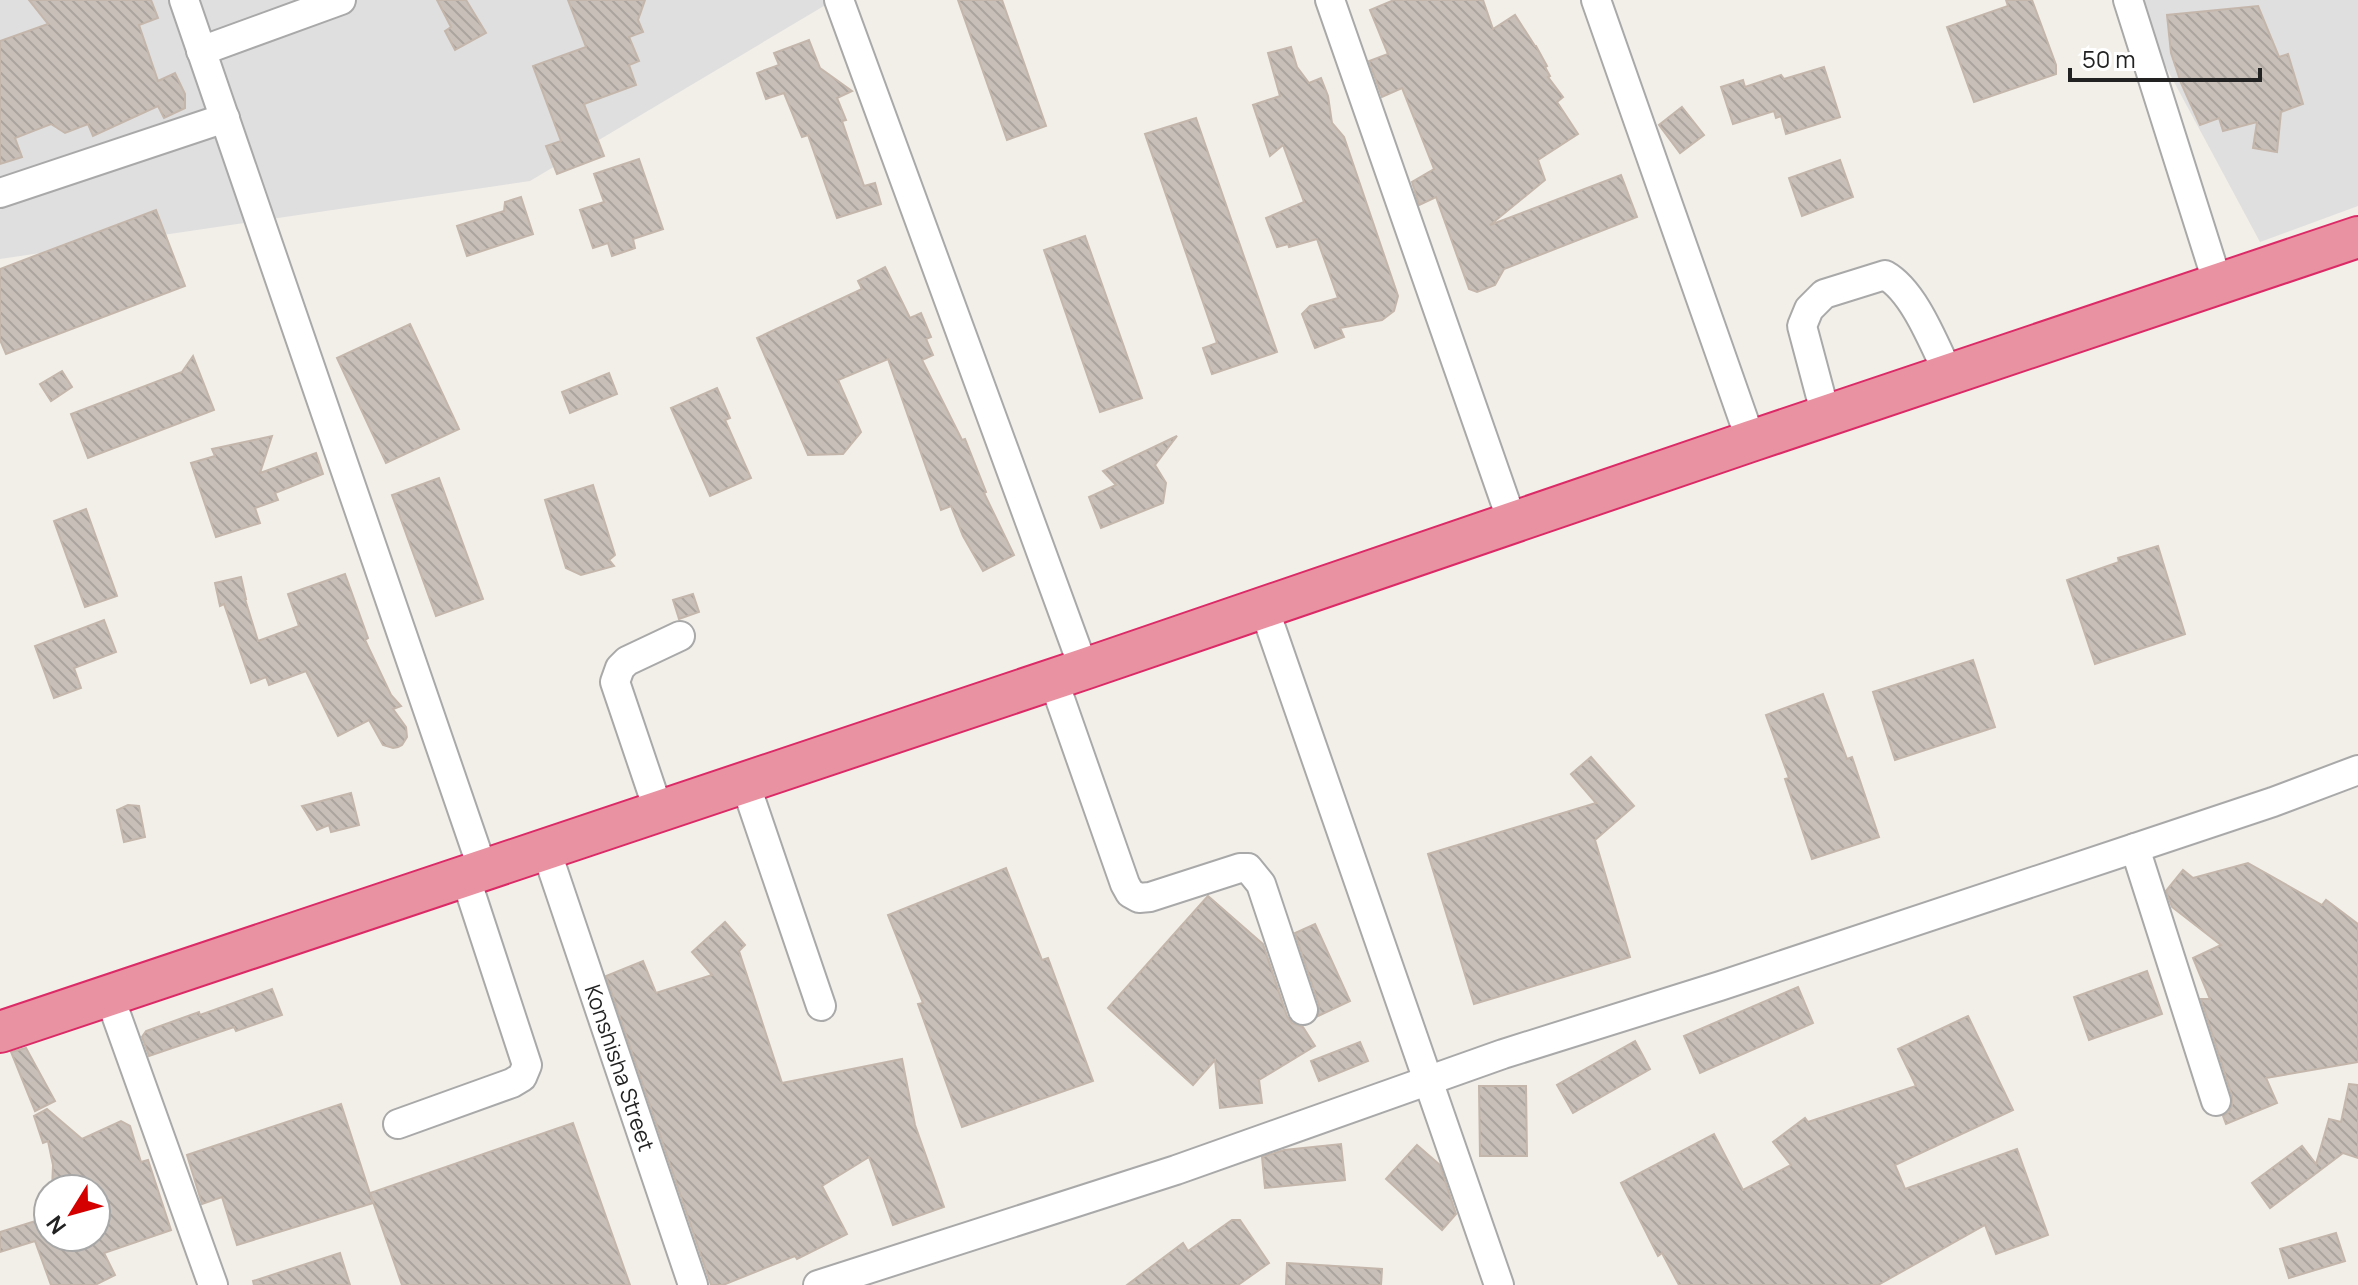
<svg xmlns="http://www.w3.org/2000/svg" width="2358" height="1285" viewBox="0 0 2358 1285" font-family="Manrope,sans-serif">
<defs>
<pattern id="building-back-hatch" width="6" height="6" patternUnits="userSpaceOnUse" patternTransform="scale(2)"><rect width="6" height="6" fill="#c7bfb8"/><path d="M-1 5l2 2M0 0l6 6M5-1l2 2" fill="none" stroke="#aba49e"/></pattern>
</defs>
<rect width="100%" height="100%" fill="#f2efe9"/>
<g fill="#e0dfdf">
<path d="M 0,0 L 834,0 L 530,181 L 0,259 Z"/>
<path d="M 2130,0 L 2358,0 L 2358,206 L 2260,242 Z"/>
</g>
<g fill="url(#building-back-hatch)" stroke="#c4b6ab" stroke-width="2">
<path d="M 29,0 L 151,0 L 158,18 L 139,25 L 158,81 L 175,73 L 185,94 L 185,108 L 164,118 L 158,106 L 93,136 L 88,124 L 65,133 L 51,124 L 15,138 L 22,157 L 0,164 L 0,41 L 48,24 Z"/>
<path d="M 437,0 L 466,0 L 486,33 L 455,50 L 445,31 L 451,27 Z"/>
<path d="M 568,0 L 645,0 L 638,20 L 643,32 L 629,37 L 639,61 L 629,65 L 636,85 L 584,104 L 604,156 L 557,174 L 546,146 L 561,141 L 533,66 L 586,47 Z"/>
<path d="M 958,0 L 1002,0 L 1046,126 L 1007,140 Z"/>
<path d="M 1394,0 L 1483,0 L 1493,29 L 1515,15 L 1535,46 L 1536,46 L 1547,66 L 1545,67 L 1550,76 L 1548,77 L 1563,97 L 1557,102 L 1578,134 L 1538,160 L 1545,180 L 1490,225 L 1621,175 L 1637,217 L 1504,269 L 1495,285 L 1477,292 L 1469,289 L 1436,197 L 1419,205 L 1412,182 L 1434,169 L 1402,88 L 1382,97 L 1369,61 L 1388,54 L 1370,10 Z"/>
<path d="M 2006,0 L 2032,0 L 2056,65 L 2056,74 L 1974,102 L 1947,27 L 2008,6 Z"/>
<path d="M 2258,6 L 2279,57 L 2288,54 L 2303,104 L 2281,112 L 2277,152 L 2253,148 L 2257,122 L 2223,131 L 2219,118 L 2200,125 L 2181,83 L 2171,53 L 2167,15 Z"/>
<path d="M 809,40 L 820,68 L 852,91 L 837,98 L 846,120 L 842,121 L 864,186 L 875,183 L 881,204 L 837,218 L 808,135 L 802,137 L 784,93 L 766,99 L 757,73 L 779,65 L 774,53 Z"/>
<path d="M 1291,47 L 1297,67 L 1309,83 L 1321,78 L 1328,96 L 1332,123 L 1344,137 L 1398,296 L 1394,311 L 1382,320 L 1340,328 L 1344,337 L 1315,348 L 1302,314 L 1310,306 L 1338,298 L 1317,239 L 1289,247 L 1288,244 L 1277,247 L 1266,218 L 1304,202 L 1283,145 L 1270,156 L 1253,105 L 1280,96 L 1268,53 Z"/>
<path d="M 1824,67 L 1840,117 L 1786,134 L 1781,116 L 1776,118 L 1774,111 L 1733,124 L 1721,87 L 1743,80 L 1745,87 L 1781,75 L 1784,79 Z"/>
<path d="M 1682,107 L 1704,135 L 1680,153 L 1659,125 Z"/>
<path d="M 1196,118 L 1277,352 L 1212,374 L 1203,348 L 1217,343 L 1145,134 Z"/>
<path d="M 639,159 L 663,229 L 633,239 L 635,248 L 612,256 L 608,243 L 593,248 L 580,210 L 604,202 L 594,174 Z"/>
<path d="M 1840,160 L 1853,197 L 1802,216 L 1789,178 Z"/>
<path d="M 521,197 L 533,234 L 467,256 L 457,226 L 504,211 L 505,202 Z"/>
<path d="M 156,210 L 185,286 L 6,354 L 0,340 L 0,269 Z"/>
<path d="M 1085,236 L 1142,398 L 1100,412 L 1044,250 Z"/>
<path d="M 885,267 L 910,318 L 921,313 L 931,337 L 926,339 L 933,355 L 922,360 L 962,440 L 965,439 L 986,492 L 984,493 L 1014,555 L 983,571 L 963,536 L 951,506 L 941,510 L 888,359 L 838,380 L 861,432 L 843,454 L 808,455 L 757,338 L 862,289 L 858,281 Z"/>
<path d="M 410,324 L 459,429 L 386,463 L 337,358 Z"/>
<path d="M 193,356 L 214,410 L 88,458 L 71,414 L 182,372 Z"/>
<path d="M 62,371 L 72,387 L 51,401 L 40,384 Z"/>
<path d="M 609,373 L 617,394 L 570,413 L 562,392 Z"/>
<path d="M 717,388 L 730,418 L 725,420 L 751,478 L 710,496 L 671,408 Z"/>
<path d="M 272,436 L 260,473 L 316,453 L 323,474 L 275,493 L 278,500 L 255,508 L 260,523 L 216,537 L 191,463 L 215,456 L 212,449 Z"/>
<path d="M 1177,436 L 1155,465 L 1166,483 L 1163,503 L 1101,528 L 1089,497 L 1116,485 L 1103,471 Z"/>
<path d="M 439,478 L 483,599 L 436,616 L 392,495 Z"/>
<path d="M 593,485 L 615,555 L 609,560 L 614,566 L 581,575 L 566,568 L 545,500 Z"/>
<path d="M 86,509 L 117,596 L 85,607 L 54,521 Z"/>
<path d="M 2158,546 L 2185,634 L 2095,664 L 2067,580 L 2119,562 L 2118,558 Z"/>
<path d="M 345,574 L 368,638 L 365,640 L 391,695 L 401,706 L 393,709 L 406,727 L 407,737 L 402,745 L 398,747 L 393,748 L 383,745 L 369,720 L 338,736 L 306,671 L 269,685 L 266,677 L 251,683 L 224,604 L 220,606 L 215,583 L 241,577 L 246,599 L 245,599 L 258,641 L 299,626 L 288,594 Z"/>
<path d="M 693,594 L 699,612 L 679,619 L 673,600 Z"/>
<path d="M 104,620 L 116,652 L 74,668 L 81,688 L 54,698 L 35,646 Z"/>
<path d="M 1973,660 L 1995,727 L 1895,760 L 1873,692 Z"/>
<path d="M 1823,694 L 1847,759 L 1852,757 L 1879,837 L 1812,859 L 1785,779 L 1789,778 L 1766,715 Z"/>
<path d="M 1591,757 L 1634,806 L 1595,840 L 1630,957 L 1474,1004 L 1428,854 L 1596,803 L 1571,774 Z"/>
<path d="M 351,793 L 359,825 L 331,832 L 329,825 L 317,830 L 302,806 Z"/>
<path d="M 128,805 L 139,806 L 145,837 L 124,842 L 117,810 Z"/>
<path d="M 2248,863 L 2322,905 L 2326,900 L 2358,924 L 2358,1062 L 2266,1078 L 2277,1103 L 2226,1124 L 2223,1116 L 2229,1112 L 2232,1105 L 2232,1096 L 2201,999 L 2210,999 L 2193,958 L 2221,945 L 2172,907 L 2166,891 L 2183,870 L 2193,878 Z"/>
<path d="M 1006,868 L 1042,960 L 1048,958 L 1093,1081 L 962,1127 L 918,1004 L 923,1003 L 888,915 Z"/>
<path d="M 1208,896 L 1263,944 L 1287,1016 L 1292,1023 L 1303,1027 L 1315,1046 L 1259,1080 L 1262,1103 L 1220,1108 L 1215,1060 L 1193,1085 L 1108,1008 Z"/>
<path d="M 725,922 L 745,945 L 739,951 L 782,1083 L 902,1059 L 915,1125 L 944,1207 L 893,1225 L 869,1157 L 822,1186 L 847,1234 L 797,1259 L 795,1256 L 723,1285 L 711,1285 L 606,976 L 643,961 L 656,993 L 712,975 L 692,952 Z"/>
<path d="M 1315,924 L 1350,1001 L 1318,1016 L 1319,1005 L 1295,933 Z"/>
<path d="M 2147,971 L 2162,1014 L 2089,1040 L 2074,997 Z"/>
<path d="M 1798,987 L 1813,1023 L 1700,1073 L 1684,1036 Z"/>
<path d="M 272,989 L 282,1015 L 236,1031 L 234,1027 L 149,1056 L 142,1037 L 146,1031 L 199,1012 L 200,1015 Z"/>
<path d="M 1968,1016 L 2013,1110 L 1895,1165 L 1905,1189 L 2017,1149 L 2048,1235 L 1996,1254 L 1985,1225 L 1878,1285 L 1679,1285 L 1662,1253 L 1658,1256 L 1621,1183 L 1714,1134 L 1743,1190 L 1791,1165 L 1773,1142 L 1805,1118 L 1808,1122 L 1916,1086 L 1898,1049 Z"/>
<path d="M 1635,1041 L 1650,1069 L 1573,1113 L 1557,1085 Z"/>
<path d="M 1360,1042 L 1368,1061 L 1319,1081 L 1311,1061 Z"/>
<path d="M 26,1048 L 55,1101 L 35,1111 L 11,1052 Z"/>
<path d="M 2349,1084 L 2358,1085 L 2358,1158 L 2343,1153 L 2270,1208 L 2252,1183 L 2302,1146 L 2316,1164 L 2329,1119 L 2341,1122 Z"/>
<path d="M 1479,1086 L 1526,1086 L 1527,1156 L 1480,1156 Z"/>
<path d="M 341,1104 L 373,1203 L 237,1245 L 222,1197 L 202,1204 L 187,1155 Z"/>
<path d="M 47,1109 L 82,1139 L 121,1121 L 130,1126 L 141,1162 L 148,1160 L 171,1230 L 104,1253 L 115,1275 L 95,1285 L 51,1285 L 35,1241 L 0,1252 L 0,1232 L 48,1217 L 48,1237 L 96,1237 L 96,1189 L 52,1189 L 53,1165 L 48,1141 L 43,1143 L 34,1116 Z"/>
<path d="M 573,1123 L 630,1285 L 402,1285 L 370,1193 Z"/>
<path d="M 1341,1144 L 1345,1180 L 1265,1188 L 1262,1157 L 1284,1150 Z"/>
<path d="M 1417,1145 L 1440,1165 L 1456,1214 L 1442,1230 L 1386,1179 Z"/>
<path d="M 1232,1220 L 1240,1220 L 1269,1263 L 1238,1285 L 1127,1285 L 1183,1243 L 1188,1251 Z"/>
<path d="M 2336,1233 L 2345,1261 L 2289,1278 L 2280,1249 Z"/>
<path d="M 340,1253 L 350,1285 L 254,1285 L 253,1281 Z"/>
<path d="M 1287,1263 L 1382,1269 L 1381,1285 L 1286,1285 Z"/>
</g>
<g fill="none" stroke-linecap="round" stroke-linejoin="round">
<defs>
<g id="minor">
<path d="M 184,0 L 483,870"/>
<path d="M 839,0 L 1084,669"/>
<path d="M 1330,0 L 1513,524"/>
<path d="M 1596,0 L 1751,441"/>
<path d="M 2128,0 L 2218,284"/>
<path d="M 201,51 L 341,0"/>
<path d="M 0,193 L 225,118"/>
<path d="M 1826,416 L 1802,326 L 1809,309 L 1824,294 L 1885,275 C 1914,291 1934,344 1949,375"/>
<path d="M 1264,608 L 1499,1285"/>
<path d="M 1053,679 L 1125,884 L 1130,893 L 1139,898 L 1150,897 L 1240,868 L 1248,868 L 1261,884 L 1303,1010"/>
<path d="M 745,783 L 821,1006"/>
<path d="M 659,812 L 615,682 L 620,668 L 627,661 L 680,636"/>
<path d="M 2135,848 L 2216,1101"/>
<path id="s1" d="M 546,850 L 693,1285"/>
<path d="M 109,995 L 213,1285"/>
<path d="M 398,1124 L 512,1083 L 522,1077 L 527,1065 L 465,876"/>
<path d="M 818,1285 L 1176,1170 L 1503,1054 L 1720,986 L 2135,848 L 2273,802 L 2358,770"/>
</g>
<path id="highway" d="M 0,1032 L 1084,669 L 1751,441 L 2358,237"/>
</defs>
<use href="#minor" stroke="#a9a9a9" stroke-width="32"/>
<use href="#highway" stroke="#dc2a67" stroke-width="44"/>
<use href="#minor" stroke="#fff" stroke-width="28"/>
<use href="#highway" stroke="#e892a2" stroke-width="40"/>
</g>
<g text-anchor="middle" dominant-baseline="central" stroke-width="7" stroke-linejoin="round" paint-order="stroke">
<g font-size="22" fill="#222" stroke="#fff">
<text stroke="none"><textPath href="#s1" startOffset="230">Konshisha Street</textPath></text>
</g>
</g>
<g transform="translate(72 1213) rotate(233)"><circle r="38" fill="#ffffff" stroke="#a7a7a7" stroke-width="2"/>
<path d="M0-6L14 30L0 20L-14 30Z" fill="#d40000"/>
<text y="-12" font-size="22" font-weight="bold" text-anchor="middle" fill="#222222">N</text>
</g>
<path d="M2070 68v12h190v-12" fill="none" stroke="#222222" stroke-width="4"/>
<text x="2082" y="68" font-size="24" fill="#222222" stroke="#ffffff" stroke-width="6" paint-order="stroke">50 m</text>
</svg>
